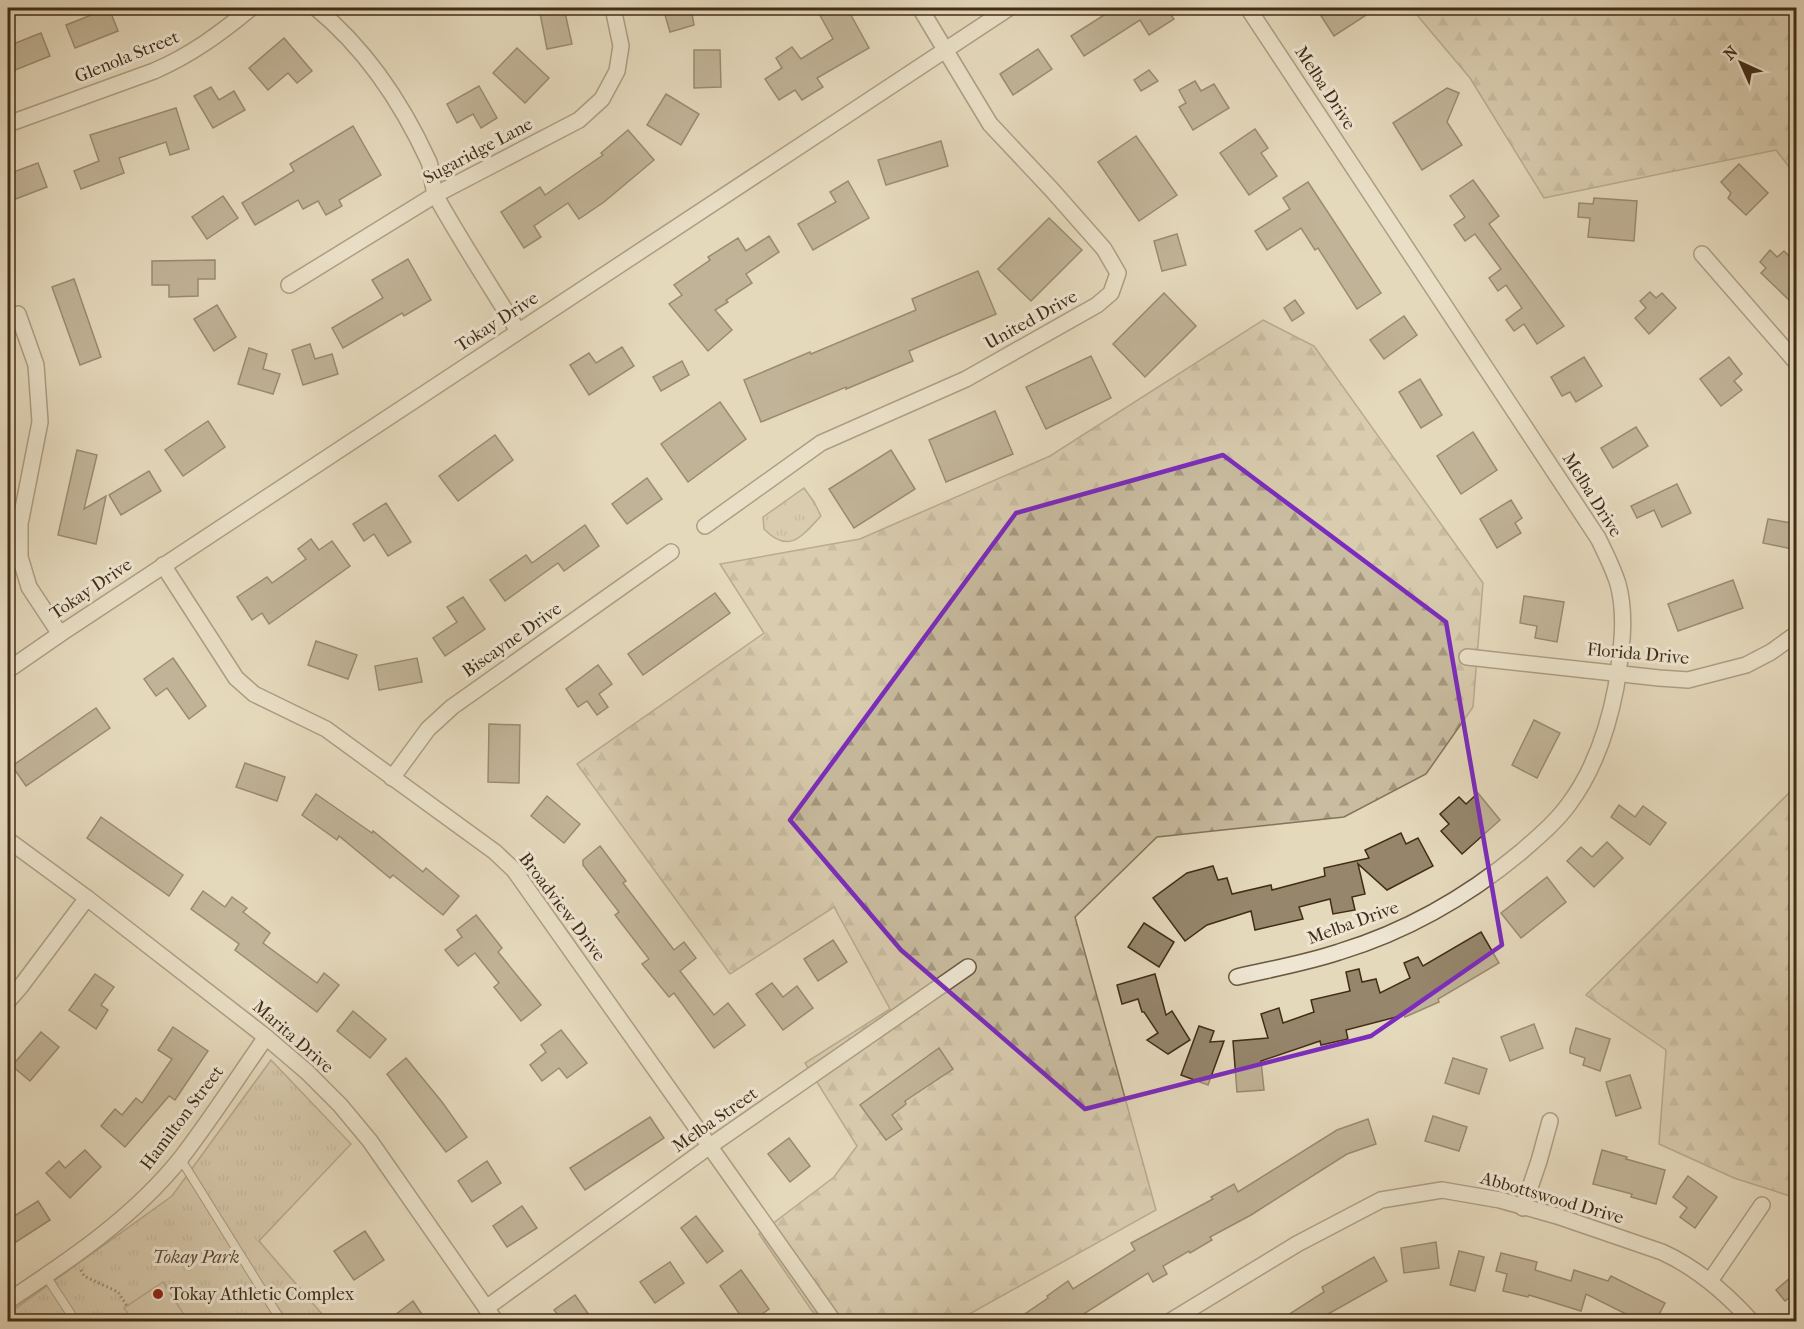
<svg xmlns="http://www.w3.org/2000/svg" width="1804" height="1329" viewBox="0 0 1804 1329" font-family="'IM FELL French Canon',serif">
<defs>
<pattern id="forest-firs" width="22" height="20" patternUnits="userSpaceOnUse" patternTransform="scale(1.5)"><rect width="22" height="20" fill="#c9bca0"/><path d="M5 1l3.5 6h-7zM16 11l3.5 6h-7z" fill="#a59981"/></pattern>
<pattern id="park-tufts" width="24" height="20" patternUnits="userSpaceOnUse" patternTransform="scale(1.5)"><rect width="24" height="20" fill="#c9bca0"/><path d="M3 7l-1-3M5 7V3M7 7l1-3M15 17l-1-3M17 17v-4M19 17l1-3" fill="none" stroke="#a59981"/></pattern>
</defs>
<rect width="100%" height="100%" fill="#e5d9bc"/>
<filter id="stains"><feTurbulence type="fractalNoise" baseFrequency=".00333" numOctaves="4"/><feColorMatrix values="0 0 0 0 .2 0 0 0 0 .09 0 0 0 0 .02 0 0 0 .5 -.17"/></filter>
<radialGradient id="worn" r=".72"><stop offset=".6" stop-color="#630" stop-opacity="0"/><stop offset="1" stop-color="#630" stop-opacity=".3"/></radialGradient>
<g fill="url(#forest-firs)" stroke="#85745b" stroke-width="1.5">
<path d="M 1411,8 L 1796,8 L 1796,176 L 1776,150 L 1544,198 L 1470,78 Z"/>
<path d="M 1263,320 L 1314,346 L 1483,583 L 1473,707 L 1426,774 L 1344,817 L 1157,837 L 1075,917 L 1156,1210 L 957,1321 L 819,1321 L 759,1234 L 834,1177 L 857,1146 L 805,1063 L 890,1009 L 834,907 L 730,974 L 577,764 L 764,633 L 720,564 L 860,539 L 1050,456 Z"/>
<path d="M 1796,786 L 1796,1201 L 1793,1197 L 1734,1178 L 1659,1144 L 1666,1050 L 1586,995 Z"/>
</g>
<g fill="url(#park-tufts)" stroke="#85745b" stroke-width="1.5">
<path d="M 804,488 L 814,502 L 821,516 C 802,536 789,555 764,529 L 763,517 Z"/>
<path d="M 271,1060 L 351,1144 L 259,1241 L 328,1321 L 8,1322 L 8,1314 L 172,1196 Z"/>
</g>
<path fill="#c9bca0" stroke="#85745b" stroke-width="1.5" d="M 163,1282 L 188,1321 L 133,1321 L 124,1308 Z"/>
<g fill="#96866c" stroke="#412d16" stroke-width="1.5">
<path d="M 109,8 L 118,31 L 75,48 L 66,25 Z"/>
<path d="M 539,8 L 564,8 L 572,44 L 547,49 Z"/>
<path d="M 663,8 L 691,8 L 694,25 L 670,32 Z"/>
<path d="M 816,8 L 847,8 L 869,48 L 817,78 L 823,87 L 802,100 L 795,90 L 779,100 L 765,79 L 782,68 L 776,58 L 792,47 L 801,59 L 833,39 Z"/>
<path d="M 1115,8 L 1166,8 L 1174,19 L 1149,35 L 1140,20 L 1084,56 L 1071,36 Z"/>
<path d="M 1316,8 L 1377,8 L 1334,36 Z"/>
<path d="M 41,33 L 50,56 L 8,73 L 8,46 Z"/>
<path d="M 284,38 L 312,71 L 297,83 L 288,73 L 268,90 L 249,68 Z"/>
<path d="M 517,48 L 549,78 L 525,103 L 493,73 Z"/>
<path d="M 1038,49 L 1052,69 L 1013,95 L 1000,74 Z"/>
<path d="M 694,50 L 720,50 L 721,87 L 694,88 Z"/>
<path d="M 1149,70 L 1158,81 L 1141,91 L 1134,80 Z"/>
<path d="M 1195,81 L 1201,91 L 1214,84 L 1229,108 L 1193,130 L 1179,107 L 1186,103 L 1179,90 Z"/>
<path d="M 479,86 L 497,118 L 481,128 L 473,114 L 457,123 L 447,104 Z"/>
<path d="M 211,87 L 219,100 L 234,91 L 245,110 L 213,128 L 194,96 Z"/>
<path d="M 1447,88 L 1459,93 L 1447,122 L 1462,145 L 1422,170 L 1393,123 Z"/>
<path d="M 666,94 L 699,114 L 681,145 L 647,125 Z"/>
<path d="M 176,108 L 189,149 L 170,155 L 166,142 L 119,158 L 124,173 L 81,189 L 74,171 L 99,161 L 90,135 Z"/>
<path d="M 353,126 L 381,175 L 339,200 L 342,206 L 326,215 L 318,201 L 303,209 L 298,200 L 255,225 L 242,203 L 294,171 L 290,164 Z"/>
<path d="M 1255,129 L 1268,148 L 1261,153 L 1277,176 L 1249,195 L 1220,153 Z"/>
<path d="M 628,130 L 654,160 L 604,202 L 579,219 L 568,203 L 534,226 L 541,237 L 524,248 L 501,212 L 540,187 L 545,195 L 603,155 L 601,153 Z"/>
<path d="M 1136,136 L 1177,195 L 1139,221 L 1098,162 Z"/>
<path d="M 941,141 L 948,166 L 886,185 L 878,160 Z"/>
<path d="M 38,163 L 47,187 L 8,202 L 8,174 Z"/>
<path d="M 1739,164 L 1768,193 L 1746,215 L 1728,198 L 1731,193 L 1721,182 Z"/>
<path d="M 1473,180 L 1499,216 L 1489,224 L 1564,326 L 1537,344 L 1524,324 L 1514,331 L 1506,320 L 1522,308 L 1506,285 L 1498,291 L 1489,278 L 1501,269 L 1475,234 L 1465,241 L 1454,225 L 1465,217 L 1450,196 Z"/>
<path d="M 848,181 L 869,218 L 813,250 L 798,224 L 836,202 L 830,192 Z"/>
<path d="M 1308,182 L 1381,293 L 1357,309 L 1318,248 L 1315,250 L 1301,228 L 1267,250 L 1255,231 L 1290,209 L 1283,198 Z"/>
<path d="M 223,196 L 238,218 L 207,239 L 192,217 Z"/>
<path d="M 1594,198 L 1637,201 L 1634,241 L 1588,237 L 1590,218 L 1578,217 L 1579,203 L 1593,204 Z"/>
<path d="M 1049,218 L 1082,250 L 1031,301 L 998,269 Z"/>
<path d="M 1177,234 L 1186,265 L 1162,271 L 1154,241 Z"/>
<path d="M 769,236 L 779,252 L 746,274 L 752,283 L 726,300 L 728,302 L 715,310 L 732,330 L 708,351 L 669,304 L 682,295 L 674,285 L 710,260 L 708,257 L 738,238 L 746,251 Z"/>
<path d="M 1770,250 L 1777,257 L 1784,251 L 1797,264 L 1797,292 L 1789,300 L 1761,273 L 1766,268 L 1760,262 Z"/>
<path d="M 408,259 L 431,300 L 404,316 L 402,313 L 343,348 L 332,328 L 383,298 L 372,280 Z"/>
<path d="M 215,260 L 215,279 L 198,279 L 198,296 L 169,297 L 169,285 L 152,285 L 152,261 Z"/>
<path d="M 978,271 L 996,314 L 909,351 L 913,361 L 846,389 L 846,387 L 761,422 L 744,380 L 810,352 L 811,354 L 916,310 L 912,299 Z"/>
<path d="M 74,279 L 101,357 L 80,365 L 52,287 Z"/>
<path d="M 1650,292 L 1656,298 L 1662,293 L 1676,308 L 1649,334 L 1635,318 L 1646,308 L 1640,301 Z"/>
<path d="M 1164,293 L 1196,326 L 1145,377 L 1113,344 Z"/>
<path d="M 1295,300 L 1304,313 L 1292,321 L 1284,308 Z"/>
<path d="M 217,305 L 236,337 L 214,351 L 194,319 Z"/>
<path d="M 1404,316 L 1417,335 L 1384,359 L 1370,340 Z"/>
<path d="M 310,344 L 315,359 L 332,354 L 338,374 L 303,385 L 292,350 Z"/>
<path d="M 622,347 L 634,366 L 589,395 L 570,365 L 589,353 L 596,363 Z"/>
<path d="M 249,348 L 267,354 L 263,369 L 280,374 L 273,394 L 238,384 Z"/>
<path d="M 1091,356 L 1111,398 L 1046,429 L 1026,387 Z"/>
<path d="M 1584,357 L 1602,386 L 1576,402 L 1570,392 L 1562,396 L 1551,377 Z"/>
<path d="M 1729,357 L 1742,374 L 1734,381 L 1742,390 L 1721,406 L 1700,379 Z"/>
<path d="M 682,361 L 689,375 L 661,391 L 653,377 Z"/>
<path d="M 1420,379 L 1442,415 L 1421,428 L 1399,392 Z"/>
<path d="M 720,402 L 746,439 L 688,482 L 661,444 Z"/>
<path d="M 995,411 L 1013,454 L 946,482 L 929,440 Z"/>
<path d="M 208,421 L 225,447 L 183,476 L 165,450 Z"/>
<path d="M 1636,427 L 1648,446 L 1613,468 L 1601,448 Z"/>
<path d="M 1473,432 L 1497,470 L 1461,494 L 1437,456 Z"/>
<path d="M 495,435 L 513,460 L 458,501 L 439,476 Z"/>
<path d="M 77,450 L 97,455 L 84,509 L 106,496 L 96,544 L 58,535 Z"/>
<path d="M 891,450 L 915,489 L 854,528 L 829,489 Z"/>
<path d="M 149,471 L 161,491 L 121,515 L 109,495 Z"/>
<path d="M 647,478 L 662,499 L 627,524 L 612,504 Z"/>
<path d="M 1677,484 L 1691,513 L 1662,527 L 1654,510 L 1637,518 L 1631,506 Z"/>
<path d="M 1511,500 L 1522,518 L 1515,523 L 1521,533 L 1497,548 L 1480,519 Z"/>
<path d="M 386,503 L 411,542 L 388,556 L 374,534 L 364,541 L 353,524 Z"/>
<path d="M 1768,519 L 1797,524 L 1797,550 L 1763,543 Z"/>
<path d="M 585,525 L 599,546 L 564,571 L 558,563 L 505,601 L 490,580 L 526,555 L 532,563 Z"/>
<path d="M 311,539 L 319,550 L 332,541 L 350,566 L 269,624 L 262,613 L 252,620 L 237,597 L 267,577 L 272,583 L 306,559 L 298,549 Z"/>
<path d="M 1733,580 L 1743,608 L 1678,631 L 1668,604 Z"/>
<path d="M 715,593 L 730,613 L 643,675 L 628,654 Z"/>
<path d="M 1524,596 L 1564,602 L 1557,642 L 1535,638 L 1537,626 L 1520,623 Z"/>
<path d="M 463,597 L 485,629 L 445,656 L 433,638 L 457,622 L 447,607 Z"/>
<path d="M 316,641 L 357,655 L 348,679 L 308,665 Z"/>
<path d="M 173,658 L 206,706 L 189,719 L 167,688 L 156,696 L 144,679 Z"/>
<path d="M 417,658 L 422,682 L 379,690 L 375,666 Z"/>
<path d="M 598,665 L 612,684 L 599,694 L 608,707 L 597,715 L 587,701 L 578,707 L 566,689 Z"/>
<path d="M 96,708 L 110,728 L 26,786 L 12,766 Z"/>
<path d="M 1534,720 L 1560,733 L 1537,778 L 1512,765 Z"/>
<path d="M 489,724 L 520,725 L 519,783 L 488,782 Z"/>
<path d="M 245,763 L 285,777 L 277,801 L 236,787 Z"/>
<path d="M 1478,793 L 1500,820 L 1462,854 L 1441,831 L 1449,824 L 1440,814 L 1459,797 L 1466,804 Z"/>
<path d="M 316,794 L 372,833 L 373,831 L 423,872 L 426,868 L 459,896 L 443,915 L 393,875 L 390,878 L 339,836 L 337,840 L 302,815 Z"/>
<path d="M 547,796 L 580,824 L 564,843 L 531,816 Z"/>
<path d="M 1619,805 L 1635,817 L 1643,806 L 1666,823 L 1650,845 L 1611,817 Z"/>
<path d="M 101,817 L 183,875 L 169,896 L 87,838 Z"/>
<path d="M 1401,833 L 1406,844 L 1418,838 L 1433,866 L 1387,890 L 1358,864 L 1365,894 L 1352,897 L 1355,910 L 1333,914 L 1330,899 L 1299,907 L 1303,919 L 1255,930 L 1251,911 L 1207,925 L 1185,941 L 1153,898 L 1187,873 L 1213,866 L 1218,880 L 1227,878 L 1232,894 L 1271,885 L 1272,890 L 1325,876 L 1324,868 L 1369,858 L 1365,850 Z"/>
<path d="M 1607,842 L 1623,858 L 1594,887 L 1567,861 L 1581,847 L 1592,857 Z"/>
<path d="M 600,846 L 626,881 L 623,883 L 674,950 L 684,942 L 696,958 L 680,971 L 714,1015 L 728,1003 L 745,1025 L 714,1048 L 674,993 L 669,997 L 642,964 L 649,959 L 615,915 L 619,912 L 583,865 L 583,860 Z"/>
<path d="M 1547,877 L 1566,902 L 1521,938 L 1501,913 Z"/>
<path d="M 203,891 L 225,907 L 232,897 L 247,908 L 243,912 L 270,933 L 263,943 L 317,983 L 324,973 L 339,985 L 317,1012 L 235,950 L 239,944 L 191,909 Z"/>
<path d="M 476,915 L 502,948 L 498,952 L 541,1005 L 521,1021 L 494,987 L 499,983 L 475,953 L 458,966 L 445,950 L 462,937 L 457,930 Z"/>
<path d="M 1144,923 L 1174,942 L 1159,967 L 1128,947 Z"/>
<path d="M 1481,932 L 1499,963 L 1438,999 L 1439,1002 L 1405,1017 L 1404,1015 L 1346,1030 L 1348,1039 L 1321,1045 L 1320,1041 L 1261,1061 L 1264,1090 L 1237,1092 L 1233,1041 L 1268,1038 L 1261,1014 L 1279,1008 L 1283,1023 L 1314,1012 L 1311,1000 L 1350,991 L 1346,972 L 1359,969 L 1362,982 L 1376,979 L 1380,993 L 1410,978 L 1404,963 L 1418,957 L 1423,966 Z"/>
<path d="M 833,940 L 847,962 L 818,981 L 804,959 Z"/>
<path d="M 95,974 L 114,987 L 101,1005 L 108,1010 L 96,1029 L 69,1010 Z"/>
<path d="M 1155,974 L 1166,1015 L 1172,1011 L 1190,1040 L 1168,1054 L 1147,1040 L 1158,1033 L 1144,1012 L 1142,1012 L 1138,999 L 1122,1004 L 1117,985 Z"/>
<path d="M 772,983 L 783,997 L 797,986 L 813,1008 L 783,1030 L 756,994 Z"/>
<path d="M 353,1011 L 386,1039 L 370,1058 L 337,1031 Z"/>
<path d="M 1534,1024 L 1543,1048 L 1510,1061 L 1501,1037 Z"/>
<path d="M 1199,1026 L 1214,1031 L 1210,1042 L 1224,1041 L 1208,1085 L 1181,1075 Z"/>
<path d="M 173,1027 L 208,1051 L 175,1100 L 169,1096 L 125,1147 L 101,1126 L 115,1109 L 122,1115 L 136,1098 L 142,1103 L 172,1059 L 158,1050 Z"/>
<path d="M 1576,1028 L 1610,1039 L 1600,1071 L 1583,1065 L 1585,1058 L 1570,1053 L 1570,1048 Z"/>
<path d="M 561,1030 L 587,1063 L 567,1078 L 559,1068 L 542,1081 L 530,1065 L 546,1052 L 541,1045 Z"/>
<path d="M 41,1032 L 59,1047 L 30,1081 L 12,1066 Z"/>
<path d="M 939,1048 L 953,1069 L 905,1101 L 906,1104 L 892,1115 L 902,1129 L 886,1140 L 860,1105 Z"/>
<path d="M 406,1058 L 442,1102 L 467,1137 L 446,1152 L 387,1074 Z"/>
<path d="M 1453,1058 L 1487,1069 L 1479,1094 L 1445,1083 Z"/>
<path d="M 1630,1075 L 1641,1108 L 1616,1116 L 1606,1082 Z"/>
<path d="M 1433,1116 L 1467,1127 L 1459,1151 L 1425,1141 Z"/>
<path d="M 650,1117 L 664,1138 L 585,1190 L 570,1168 Z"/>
<path d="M 1368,1119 L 1376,1144 L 1347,1154 L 1251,1215 L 1210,1237 L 1212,1240 L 1190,1253 L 1189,1251 L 1163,1266 L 1167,1274 L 1153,1282 L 1148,1273 L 1071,1322 L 1013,1322 L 1048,1298 L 1047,1296 L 1068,1281 L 1073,1289 L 1135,1250 L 1131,1243 L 1213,1199 L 1211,1197 L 1234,1184 L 1238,1192 L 1337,1130 Z"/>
<path d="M 789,1138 L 810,1166 L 790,1182 L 768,1154 Z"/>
<path d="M 85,1150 L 101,1167 L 70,1198 L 46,1173 L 59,1161 L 65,1168 Z"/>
<path d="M 1602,1150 L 1627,1157 L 1626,1159 L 1665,1170 L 1656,1204 L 1631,1197 L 1632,1194 L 1593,1184 Z"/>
<path d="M 487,1161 L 501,1183 L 472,1202 L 458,1181 Z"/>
<path d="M 1688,1176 L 1717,1197 L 1695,1228 L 1680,1217 L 1687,1208 L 1673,1197 Z"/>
<path d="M 38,1201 L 50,1220 L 13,1244 L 8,1236 L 8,1220 Z"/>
<path d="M 522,1206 L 537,1228 L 507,1247 L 493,1226 Z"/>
<path d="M 696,1216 L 723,1251 L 707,1263 L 681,1228 Z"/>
<path d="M 365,1231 L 384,1260 L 354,1280 L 334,1251 Z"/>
<path d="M 1436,1242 L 1439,1268 L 1404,1273 L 1401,1248 Z"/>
<path d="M 1459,1251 L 1484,1257 L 1475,1291 L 1450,1285 Z"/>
<path d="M 1501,1253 L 1537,1262 L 1535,1270 L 1571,1281 L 1574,1270 L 1608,1281 L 1611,1276 L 1665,1303 L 1655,1322 L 1642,1322 L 1586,1294 L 1581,1311 L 1529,1295 L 1528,1297 L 1503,1291 L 1507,1274 L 1496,1271 Z"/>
<path d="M 1374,1257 L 1387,1281 L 1328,1314 L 1332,1322 L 1277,1322 L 1324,1292 L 1322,1287 Z"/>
<path d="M 670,1262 L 684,1283 L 655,1303 L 640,1282 Z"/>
<path d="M 741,1270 L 769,1309 L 751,1322 L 745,1322 L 720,1286 Z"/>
<path d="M 1797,1272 L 1797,1292 L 1785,1301 L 1776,1290 Z"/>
<path d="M 575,1295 L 594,1322 L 563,1322 L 554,1310 Z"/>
<path d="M 413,1301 L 427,1322 L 386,1322 Z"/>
</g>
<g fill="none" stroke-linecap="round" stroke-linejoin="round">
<defs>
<g id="service">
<path d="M 180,1158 L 282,1322"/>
<path d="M 46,1276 L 76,1322"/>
</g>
<g id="minor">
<path d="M 316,8 C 366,49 402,103 429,162 C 433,173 431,187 437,198 C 462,243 491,287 518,331"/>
<path d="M 8,124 L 154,71 C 191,55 221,33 251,8"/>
<path d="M 1702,254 L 1796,362"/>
<path d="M 289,285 L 435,195 L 579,120 L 602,99 L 617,71 L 621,46 L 613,8"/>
<path d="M 18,314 L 36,365 L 40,422 L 20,524 L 20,557 L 29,587 L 60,634"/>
<path d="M 705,526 L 821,443 L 966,379 L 1097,305 L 1111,293 L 1118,273 L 1104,249 L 1052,190 L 990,124 L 920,8"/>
<path d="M 163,565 L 236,678 L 254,694 L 326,729 L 495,852 L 514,870 L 834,1322"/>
<path d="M 1467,657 L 1659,678 L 1688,680 L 1746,665 L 1771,652 L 1796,634"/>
<path d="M 8,670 L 60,634 L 1009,8"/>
<path d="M 392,778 L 428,729 L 452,707 L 671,552"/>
<path d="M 8,840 L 87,898 L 266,1037 L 307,1072 L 340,1105 L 370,1141 L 496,1322"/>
<path d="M 1237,977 C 1271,969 1306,963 1339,952 C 1405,932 1468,896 1521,852 C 1538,837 1556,822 1569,804 C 1595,769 1608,729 1616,687 C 1621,653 1627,617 1618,584 C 1613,568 1605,552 1598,538 L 1248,8"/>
<path d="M 8,1001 L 21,986 L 87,898"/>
<path d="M 1523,1208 L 1539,1161 L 1550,1121"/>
<path d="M 1710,1281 L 1762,1205"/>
<path d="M 8,1301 C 70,1260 134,1217 181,1158 C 211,1119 238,1077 266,1037"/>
<path d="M 486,1308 L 710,1146 L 968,967"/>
<path d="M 1169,1322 L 1297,1244 L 1381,1200 L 1442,1190 L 1500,1200 L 1557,1216 L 1662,1252 C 1697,1268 1726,1293 1752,1322"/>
</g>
</defs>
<use href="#service" stroke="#6a5840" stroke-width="10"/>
<use href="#minor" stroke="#6a5840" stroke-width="18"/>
<path stroke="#412d16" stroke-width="3" stroke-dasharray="1.5 3" stroke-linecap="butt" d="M 81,1270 L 84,1276 L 118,1292 L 127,1306"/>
<use href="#service" stroke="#eee6d3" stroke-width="8"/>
<use href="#minor" stroke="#eee6d3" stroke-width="15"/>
</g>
<path d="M0 0H1804V1329H0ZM 1223,455 L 1446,622 L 1502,945 L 1371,1036 L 1085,1109 L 901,950 L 790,820 L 1016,513 Z" fill="#e5d9bc" fill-opacity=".55" fill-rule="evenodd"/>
<path fill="none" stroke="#7b2cbf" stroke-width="4.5" stroke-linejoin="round" d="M 1223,455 L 1446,622 L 1502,945 L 1371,1036 L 1085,1109 L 901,950 L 790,820 L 1016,513 Z"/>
<circle fill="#8f2418" stroke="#eee6d3" stroke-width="2" cx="158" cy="1294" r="6"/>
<g text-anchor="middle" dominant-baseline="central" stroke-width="6" stroke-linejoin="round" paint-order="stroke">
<g font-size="18" fill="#412d16" stroke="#eee6d3">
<text transform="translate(127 57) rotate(-22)">Glenola Street</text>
<text transform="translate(1325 88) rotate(57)">Melba Drive</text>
<text transform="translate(478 151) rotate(-28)">Sugaridge Lane</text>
<text transform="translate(1031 320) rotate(-29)">United Drive</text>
<text transform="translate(497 322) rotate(-33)">Tokay Drive</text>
<text transform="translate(1592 495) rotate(58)">Melba Drive</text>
<text transform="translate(91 589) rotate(-34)">Tokay Drive</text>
<text transform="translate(512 640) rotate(-35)">Biscayne Drive</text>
<text transform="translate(1638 654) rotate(5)">Florida Drive</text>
<text transform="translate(562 907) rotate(53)">Broadview Drive</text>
<text transform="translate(1353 923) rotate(-20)">Melba Drive</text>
<text transform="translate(293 1037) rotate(41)">Marita Drive</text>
<text transform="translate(182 1118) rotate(-53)">Hamilton Street</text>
<text transform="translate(715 1120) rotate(-35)">Melba Street</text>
<text transform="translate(1552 1198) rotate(16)">Abbottswood Drive</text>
</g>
<g font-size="18" font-style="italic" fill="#5c4a32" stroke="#eee6d3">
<text x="196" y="1257">Tokay Park</text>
</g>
<g font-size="18" fill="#412d16" stroke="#eee6d3" text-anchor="start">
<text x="170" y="1294">Tokay Athletic Complex</text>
</g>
</g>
<rect width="1804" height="1329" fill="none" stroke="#e5d9bc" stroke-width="30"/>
<rect x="9" y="9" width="1786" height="1311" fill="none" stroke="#412d16" stroke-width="3"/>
<rect x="15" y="15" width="1774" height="1299" fill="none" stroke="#412d16" stroke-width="1.5"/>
<g transform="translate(1741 63) rotate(315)" stroke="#eee6d3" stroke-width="4.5" paint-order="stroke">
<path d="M0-4.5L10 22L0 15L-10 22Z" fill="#412d16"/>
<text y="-9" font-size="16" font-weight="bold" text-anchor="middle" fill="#412d16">N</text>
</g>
<rect width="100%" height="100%" filter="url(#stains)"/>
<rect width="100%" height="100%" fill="url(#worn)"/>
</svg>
